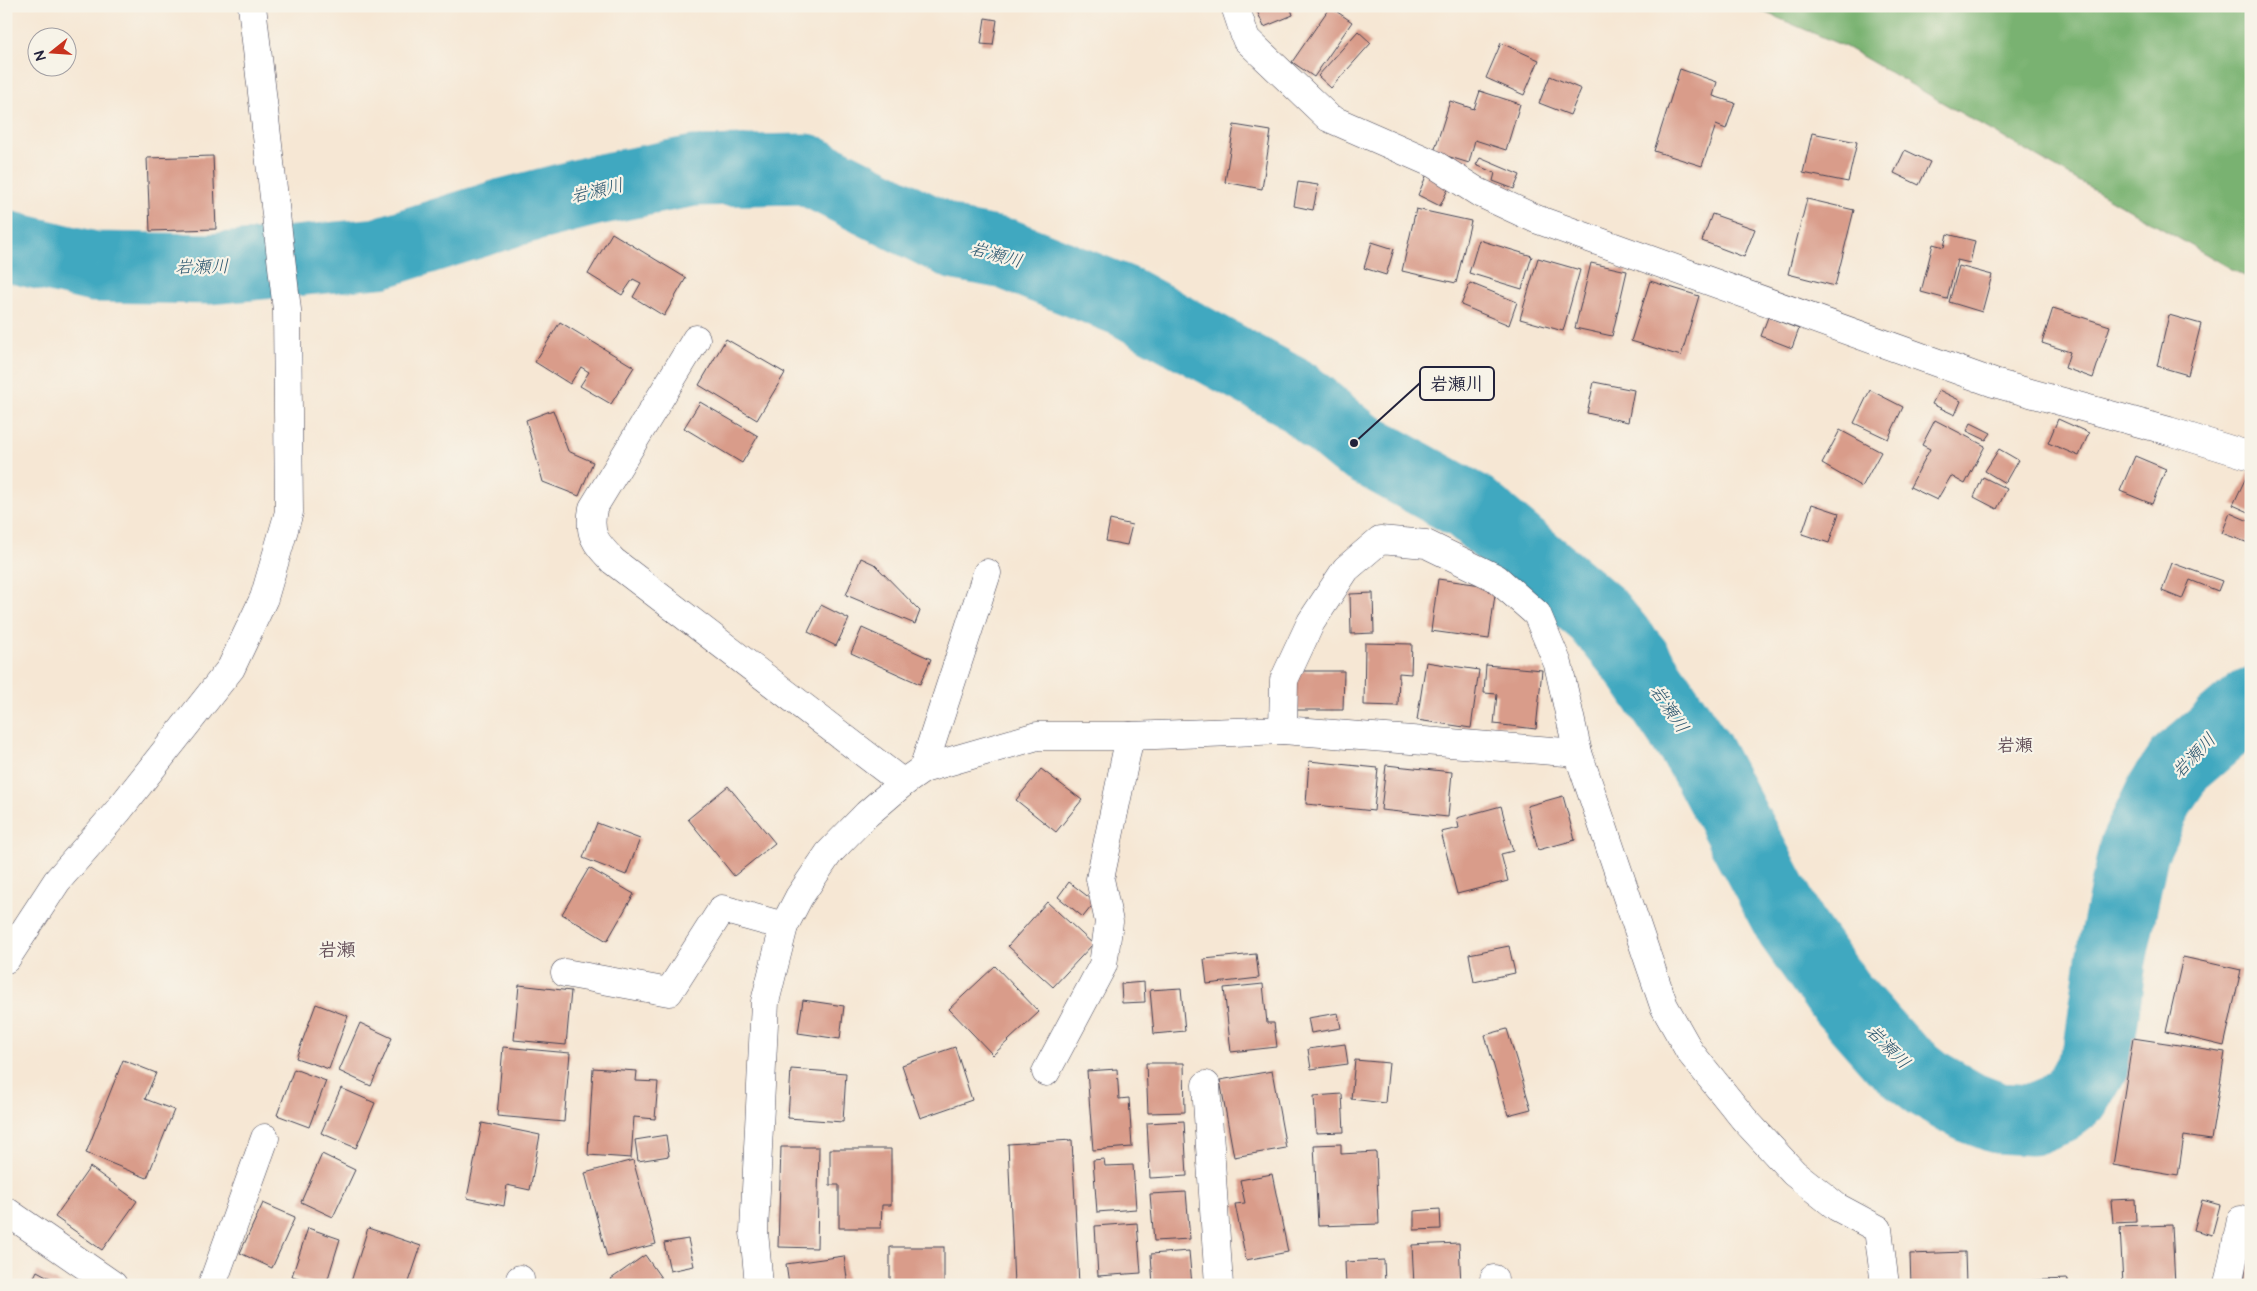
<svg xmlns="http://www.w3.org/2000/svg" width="2257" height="1291" viewBox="0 0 2257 1291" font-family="'Architects Daughter','Klee One',sans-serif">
<rect width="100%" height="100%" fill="#f7f3e8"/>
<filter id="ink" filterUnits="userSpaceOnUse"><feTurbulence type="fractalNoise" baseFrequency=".02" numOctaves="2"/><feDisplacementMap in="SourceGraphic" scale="10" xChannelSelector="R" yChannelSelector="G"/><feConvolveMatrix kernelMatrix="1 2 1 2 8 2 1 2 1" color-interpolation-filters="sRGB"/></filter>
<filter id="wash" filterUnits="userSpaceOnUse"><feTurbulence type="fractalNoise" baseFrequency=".0096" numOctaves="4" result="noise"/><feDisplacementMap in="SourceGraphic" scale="20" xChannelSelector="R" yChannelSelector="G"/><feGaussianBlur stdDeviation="1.12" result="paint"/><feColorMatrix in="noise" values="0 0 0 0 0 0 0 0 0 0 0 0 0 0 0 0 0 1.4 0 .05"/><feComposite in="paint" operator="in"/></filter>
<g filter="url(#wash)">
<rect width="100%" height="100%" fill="#f6e7d4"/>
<path fill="#79b271" stroke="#4e6a56" d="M 1750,6 L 2251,6 L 2251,280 L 1846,47 Z"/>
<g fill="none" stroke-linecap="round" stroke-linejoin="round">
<path stroke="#40a8c0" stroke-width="71" d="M 6,246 L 94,267 L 210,269 L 379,253 L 507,213 L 596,190 L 694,171 L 806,169 L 957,245 L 1006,254 L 1126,302 L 1295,394 L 1354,443 L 1470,507 L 1597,614 L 1636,661 L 1699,754 L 1791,927 L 1839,995 L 1892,1055 L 1929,1084 L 1969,1107 L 1998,1118 L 2031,1120 L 2058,1109 L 2075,1096 L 2098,1056 L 2111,960 L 2134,849 L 2162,791 L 2181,763 L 2251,703"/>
</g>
<g id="blocks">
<g fill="#d99c8a">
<path d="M 1255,6 L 1290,6 L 1293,15 L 1264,27 Z"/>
<path d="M 1330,7 L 1352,22 L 1314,77 L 1292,62 Z"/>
<path d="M 985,18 L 997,20 L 993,45 L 981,44 Z"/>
<path d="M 1358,31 L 1371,43 L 1331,88 L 1318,76 Z"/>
<path d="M 1501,43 L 1539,60 L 1524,95 L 1486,78 Z"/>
<path d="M 1680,69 L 1717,82 L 1713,96 L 1735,103 L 1726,129 L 1716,125 L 1702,166 L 1654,151 Z"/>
<path d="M 1550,76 L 1581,89 L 1570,115 L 1539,103 Z"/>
<path d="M 1480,91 L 1520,104 L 1506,150 L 1475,140 L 1469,163 L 1434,152 L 1450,101 L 1474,109 Z"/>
<path d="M 1234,125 L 1271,131 L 1262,189 L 1225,182 Z"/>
<path d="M 1812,133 L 1857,142 L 1848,182 L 1803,173 Z"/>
<path d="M 1905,150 L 1930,162 L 1919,185 L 1894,173 Z"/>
<path d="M 213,156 L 216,229 L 150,231 L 147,158 Z"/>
<path d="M 1480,158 L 1520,175 L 1514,189 L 1493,181 L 1495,173 L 1476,165 Z"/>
<path d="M 1427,174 L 1450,185 L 1440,206 L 1418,195 Z"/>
<path d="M 1298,182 L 1318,185 L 1313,210 L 1294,206 Z"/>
<path d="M 1807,199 L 1854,210 L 1835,286 L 1788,274 Z"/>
<path d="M 1416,209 L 1471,221 L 1456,283 L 1402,271 Z"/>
<path d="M 1712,214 L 1755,229 L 1744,257 L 1702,241 Z"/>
<path d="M 612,233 L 686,278 L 664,316 L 633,297 L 641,283 L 633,279 L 622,295 L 588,274 Z"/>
<path d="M 1947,234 L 1975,241 L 1970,263 L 1957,260 L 1947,299 L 1921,292 L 1933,244 L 1944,247 Z"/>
<path d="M 1479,240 L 1532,256 L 1522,289 L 1469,273 Z"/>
<path d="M 1372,242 L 1394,249 L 1386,275 L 1364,268 Z"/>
<path d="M 1538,258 L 1580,270 L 1563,331 L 1520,319 Z"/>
<path d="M 1591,263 L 1627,271 L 1612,336 L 1575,328 Z"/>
<path d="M 1959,266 L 1992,275 L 1982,312 L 1949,302 Z"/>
<path d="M 1650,281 L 1699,296 L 1681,356 L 1631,341 Z"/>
<path d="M 1470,283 L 1517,302 L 1509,325 L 1461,305 Z"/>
<path d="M 2053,308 L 2110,326 L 2093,378 L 2065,368 L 2070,352 L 2042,343 Z"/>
<path d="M 2169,315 L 2201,324 L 2188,375 L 2157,366 Z"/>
<path d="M 1768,317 L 1799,329 L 1792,348 L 1761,336 Z"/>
<path d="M 560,322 L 634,367 L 611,404 L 580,386 L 589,372 L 581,367 L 570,384 L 535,362 Z"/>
<path d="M 726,339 L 785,373 L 757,420 L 699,385 Z"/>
<path d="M 1594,382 L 1634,390 L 1628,422 L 1587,413 Z"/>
<path d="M 1870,390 L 1903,407 L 1888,439 L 1854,423 Z"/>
<path d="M 1939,390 L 1961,401 L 1955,415 L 1932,404 Z"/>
<path d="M 700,402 L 758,436 L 742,463 L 684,428 Z"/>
<path d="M 553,410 L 568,451 L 593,462 L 579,496 L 543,482 L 526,420 Z"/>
<path d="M 2058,419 L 2089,433 L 2079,456 L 2048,443 Z"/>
<path d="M 1935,420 L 1985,446 L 1965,484 L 1951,476 L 1937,500 L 1910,487 L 1930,449 L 1922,445 Z"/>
<path d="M 1971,423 L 1991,433 L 1986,440 L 1967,431 Z"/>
<path d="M 1840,430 L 1881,452 L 1862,487 L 1822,464 Z"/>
<path d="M 1999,449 L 2018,460 L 2005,483 L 1985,471 Z"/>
<path d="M 2135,456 L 2166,469 L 2152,504 L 2120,491 Z"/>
<path d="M 2249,471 L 2251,472 L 2251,513 L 2233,505 Z"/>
<path d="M 1983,477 L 2007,489 L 1997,509 L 1974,497 Z"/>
<path d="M 1812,504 L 1839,513 L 1829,543 L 1802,534 Z"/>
<path d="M 2230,513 L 2251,522 L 2251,544 L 2222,533 Z"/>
<path d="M 1110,520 L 1132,525 L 1127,545 L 1106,541 Z"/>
<path d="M 861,558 L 874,564 L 920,611 L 915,624 L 846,595 Z"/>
<path d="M 2172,563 L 2222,581 L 2218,591 L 2190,580 L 2182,599 L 2162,591 Z"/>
<path d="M 1438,579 L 1496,587 L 1489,639 L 1431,631 Z"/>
<path d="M 1373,593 L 1374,633 L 1351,634 L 1350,594 Z"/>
<path d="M 821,605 L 849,619 L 836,646 L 808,632 Z"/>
<path d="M 862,628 L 931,659 L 920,684 L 851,653 Z"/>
<path d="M 1365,643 L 1412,644 L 1411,674 L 1399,673 L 1398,706 L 1364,705 Z"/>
<path d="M 1426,662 L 1479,670 L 1471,728 L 1417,720 Z"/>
<path d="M 1486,665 L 1542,670 L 1536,729 L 1494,724 L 1497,694 L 1484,693 Z"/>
<path d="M 1294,671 L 1344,671 L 1343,710 L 1294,710 Z"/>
<path d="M 1309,761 L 1378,768 L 1374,811 L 1306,804 Z"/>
<path d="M 1386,765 L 1452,772 L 1448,817 L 1381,810 Z"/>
<path d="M 1041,769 L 1082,800 L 1056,832 L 1016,800 Z"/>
<path d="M 728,786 L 775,843 L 734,876 L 688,819 Z"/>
<path d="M 1563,796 L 1575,840 L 1538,850 L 1527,806 Z"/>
<path d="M 1501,806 L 1513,851 L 1501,854 L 1508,881 L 1457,894 L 1441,832 L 1459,828 L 1457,818 Z"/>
<path d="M 597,823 L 640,839 L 626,875 L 583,858 Z"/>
<path d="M 589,868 L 634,894 L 607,941 L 562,914 Z"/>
<path d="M 1069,882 L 1095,902 L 1083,917 L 1058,897 Z"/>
<path d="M 1047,902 L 1093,944 L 1053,987 L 1008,946 Z"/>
<path d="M 1509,946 L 1515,973 L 1474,982 L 1469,954 Z"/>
<path d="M 1256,954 L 1259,978 L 1207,984 L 1204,959 Z"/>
<path d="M 2183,957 L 2241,970 L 2224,1046 L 2166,1032 Z"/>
<path d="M 995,966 L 1039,1012 L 993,1055 L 949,1009 Z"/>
<path d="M 1144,982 L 1145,1002 L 1122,1003 L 1121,984 Z"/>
<path d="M 1263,984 L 1267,1023 L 1274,1023 L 1277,1047 L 1231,1052 L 1224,988 Z"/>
<path d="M 519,985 L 571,991 L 566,1045 L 514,1040 Z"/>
<path d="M 1181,988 L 1185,1031 L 1154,1034 L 1150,990 Z"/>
<path d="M 803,1000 L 844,1006 L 840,1039 L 798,1033 Z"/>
<path d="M 316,1004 L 348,1016 L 329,1069 L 296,1058 Z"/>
<path d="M 1338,1013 L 1341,1028 L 1311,1033 L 1308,1018 Z"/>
<path d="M 360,1023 L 392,1038 L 371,1086 L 339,1071 Z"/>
<path d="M 1507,1029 L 1531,1109 L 1508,1115 L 1485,1035 Z"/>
<path d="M 2133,1038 L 2225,1052 L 2211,1140 L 2184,1136 L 2178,1176 L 2113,1165 Z"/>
<path d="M 1345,1044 L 1348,1064 L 1311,1069 L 1308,1049 Z"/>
<path d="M 503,1047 L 570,1053 L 564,1122 L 497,1116 Z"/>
<path d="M 955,1047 L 972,1100 L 920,1118 L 902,1065 Z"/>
<path d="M 123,1060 L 156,1073 L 145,1099 L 174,1110 L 147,1178 L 86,1153 Z"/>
<path d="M 1355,1060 L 1389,1063 L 1385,1103 L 1351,1099 Z"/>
<path d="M 1146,1063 L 1184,1063 L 1185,1112 L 1148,1113 Z"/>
<path d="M 593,1068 L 637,1071 L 636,1081 L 658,1082 L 655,1119 L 634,1117 L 631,1158 L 588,1155 Z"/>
<path d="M 294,1069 L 326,1081 L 309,1127 L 277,1115 Z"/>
<path d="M 791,1069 L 846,1073 L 843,1122 L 788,1118 Z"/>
<path d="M 1117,1069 L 1119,1099 L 1129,1098 L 1132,1147 L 1093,1150 L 1087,1071 Z"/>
<path d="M 1272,1071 L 1286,1148 L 1234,1157 L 1220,1080 Z"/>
<path d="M 341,1088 L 375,1103 L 356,1148 L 321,1133 Z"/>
<path d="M 1342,1094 L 1344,1132 L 1316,1133 L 1314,1096 Z"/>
<path d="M 1184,1121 L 1187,1176 L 1150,1178 L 1147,1123 Z"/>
<path d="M 482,1123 L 540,1135 L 530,1190 L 507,1185 L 504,1206 L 467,1198 Z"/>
<path d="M 666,1135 L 669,1156 L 638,1161 L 635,1140 Z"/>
<path d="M 1072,1140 L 1079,1285 L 1014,1285 L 1008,1144 Z"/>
<path d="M 1341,1144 L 1341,1154 L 1376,1152 L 1379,1224 L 1318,1226 L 1314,1145 Z"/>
<path d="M 781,1147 L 819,1147 L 817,1248 L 778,1247 Z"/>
<path d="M 830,1149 L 891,1149 L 891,1205 L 882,1205 L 881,1228 L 839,1228 L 839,1185 L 830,1185 Z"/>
<path d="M 322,1154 L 355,1170 L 333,1217 L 301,1202 Z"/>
<path d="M 1104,1159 L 1105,1166 L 1133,1165 L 1136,1209 L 1097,1212 L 1093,1160 Z"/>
<path d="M 633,1160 L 656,1244 L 607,1257 L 585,1173 Z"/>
<path d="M 90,1167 L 137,1201 L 102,1250 L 55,1217 Z"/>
<path d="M 1272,1174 L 1288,1252 L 1246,1260 L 1235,1204 L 1245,1203 L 1240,1180 Z"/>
<path d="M 1186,1192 L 1190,1239 L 1154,1241 L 1150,1194 Z"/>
<path d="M 2135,1199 L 2136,1222 L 2113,1223 L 2111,1200 Z"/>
<path d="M 2202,1200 L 2220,1205 L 2212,1235 L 2194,1230 Z"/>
<path d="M 263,1203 L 295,1217 L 272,1268 L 240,1253 Z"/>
<path d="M 1440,1209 L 1441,1229 L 1414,1230 L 1414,1211 Z"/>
<path d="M 1137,1223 L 1141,1273 L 1098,1276 L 1095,1226 Z"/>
<path d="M 2172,1225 L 2175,1285 L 2123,1285 L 2120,1227 Z"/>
<path d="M 308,1228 L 340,1239 L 326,1285 L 319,1285 L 292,1276 Z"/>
<path d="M 368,1228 L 421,1246 L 408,1285 L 350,1285 Z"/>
<path d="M 688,1239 L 694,1266 L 670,1271 L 664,1243 Z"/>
<path d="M 1459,1243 L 1461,1285 L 1414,1285 L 1412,1245 Z"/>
<rect x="890" y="1247" width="54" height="37"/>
<path d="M 1189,1251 L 1192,1285 L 1153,1285 L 1151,1254 Z"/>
<path d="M 1965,1252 L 1966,1285 L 1911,1285 L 1910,1254 Z"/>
<path d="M 645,1255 L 666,1285 L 615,1285 L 611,1279 Z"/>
<path d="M 844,1256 L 848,1285 L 789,1285 L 786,1264 Z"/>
<path d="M 1384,1260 L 1385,1285 L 1346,1285 L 1345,1262 Z"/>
<path d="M 2246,1262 L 2251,1263 L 2251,1285 L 2244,1285 Z"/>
<path d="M 37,1271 L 63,1285 L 30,1285 Z"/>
<path d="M 2068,1279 L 2068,1285 L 1992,1285 L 1992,1282 Z"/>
</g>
</g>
</g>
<g filter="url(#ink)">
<use href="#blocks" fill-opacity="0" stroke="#424052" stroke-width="1"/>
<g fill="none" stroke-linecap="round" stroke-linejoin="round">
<defs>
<g id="minor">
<path d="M 1235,6 L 1246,39 L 1329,118 L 1434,164 L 1478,192 L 1536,219 L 1994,383 L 2169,431 L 2251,456"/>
<path d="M 696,339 L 593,508 C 588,535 595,542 613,561 L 903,783"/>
<path d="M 1283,730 L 1284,680 L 1311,622 L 1346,569 L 1380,540 L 1426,544 L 1496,578 L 1537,614 L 1558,664 L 1578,753 L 1664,1006 L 1690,1052 L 1744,1119 L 1794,1173 L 1837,1207 L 1878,1229 L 1885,1285"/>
<path d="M 923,769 L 987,573"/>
<path d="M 565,973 L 669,992 L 722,909 L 784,926"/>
<path d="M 1046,1072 L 1103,965 L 1109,922 L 1100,879 L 1130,736"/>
<path d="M 1206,1085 L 1219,1285"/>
<path d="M 6,1211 L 113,1285"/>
<path d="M 1494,1279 L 1494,1285"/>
<path d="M 212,1285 L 265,1138"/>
<path d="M 518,1285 L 520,1279"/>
<path d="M 759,1285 L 754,1232 L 765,1002 L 784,926 L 799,897 L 829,853 L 867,814 L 903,783 L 923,769 L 1037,736 L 1130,736 L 1283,730 L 1578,753"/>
<path d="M 2228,1285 L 2241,1220 L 2251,1222"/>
</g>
<path id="tertiary" d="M 6,959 L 57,881 L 118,811 L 231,668 L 264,598 L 289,512 L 287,310 L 252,6"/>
</defs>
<use href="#minor" stroke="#424052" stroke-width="29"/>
<use href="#tertiary" stroke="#424052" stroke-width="29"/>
<use href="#minor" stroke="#fff" stroke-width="28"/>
<use href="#tertiary" stroke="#fff" stroke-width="28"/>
</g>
</g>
<g text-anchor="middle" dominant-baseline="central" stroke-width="4.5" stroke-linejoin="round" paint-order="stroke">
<g font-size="18" font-style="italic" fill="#2e5870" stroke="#f7f3e8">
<text transform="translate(597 191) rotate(-13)">岩瀬川</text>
<text transform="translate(996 255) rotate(15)">岩瀬川</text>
<text transform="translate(202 267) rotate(-1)">岩瀬川</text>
<text transform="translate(1669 709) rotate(56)">岩瀬川</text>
<text transform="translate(2194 756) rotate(-46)">岩瀬川</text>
<text transform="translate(1888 1047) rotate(45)">岩瀬川</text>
</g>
<g font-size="18" font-weight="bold" fill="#624d57" stroke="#f7f3e8">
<text x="2015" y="745">岩瀬</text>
</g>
<g font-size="19" font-weight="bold" fill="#624d57" stroke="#f7f3e8">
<text x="337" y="950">岩瀬</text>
</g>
</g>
<path fill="none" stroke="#22223b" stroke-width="2" d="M1354 443L1420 383"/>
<circle fill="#22223b" stroke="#f7f3e8" stroke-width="2" cx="1354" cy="443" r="5"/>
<rect fill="#f7f3e8" stroke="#22223b" stroke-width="2" x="1420" y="367" width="74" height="33" rx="5"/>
<g font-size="18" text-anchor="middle" font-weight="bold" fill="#22223b">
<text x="1457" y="390">岩瀬川</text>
</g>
<rect width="2257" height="1291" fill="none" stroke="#f7f3e8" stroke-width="25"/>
<g transform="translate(52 52) rotate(253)"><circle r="24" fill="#f7f3e8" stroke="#a29fa3"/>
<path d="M0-4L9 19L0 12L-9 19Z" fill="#c8321e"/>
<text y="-8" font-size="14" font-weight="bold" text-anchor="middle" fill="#22223b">N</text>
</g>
</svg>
